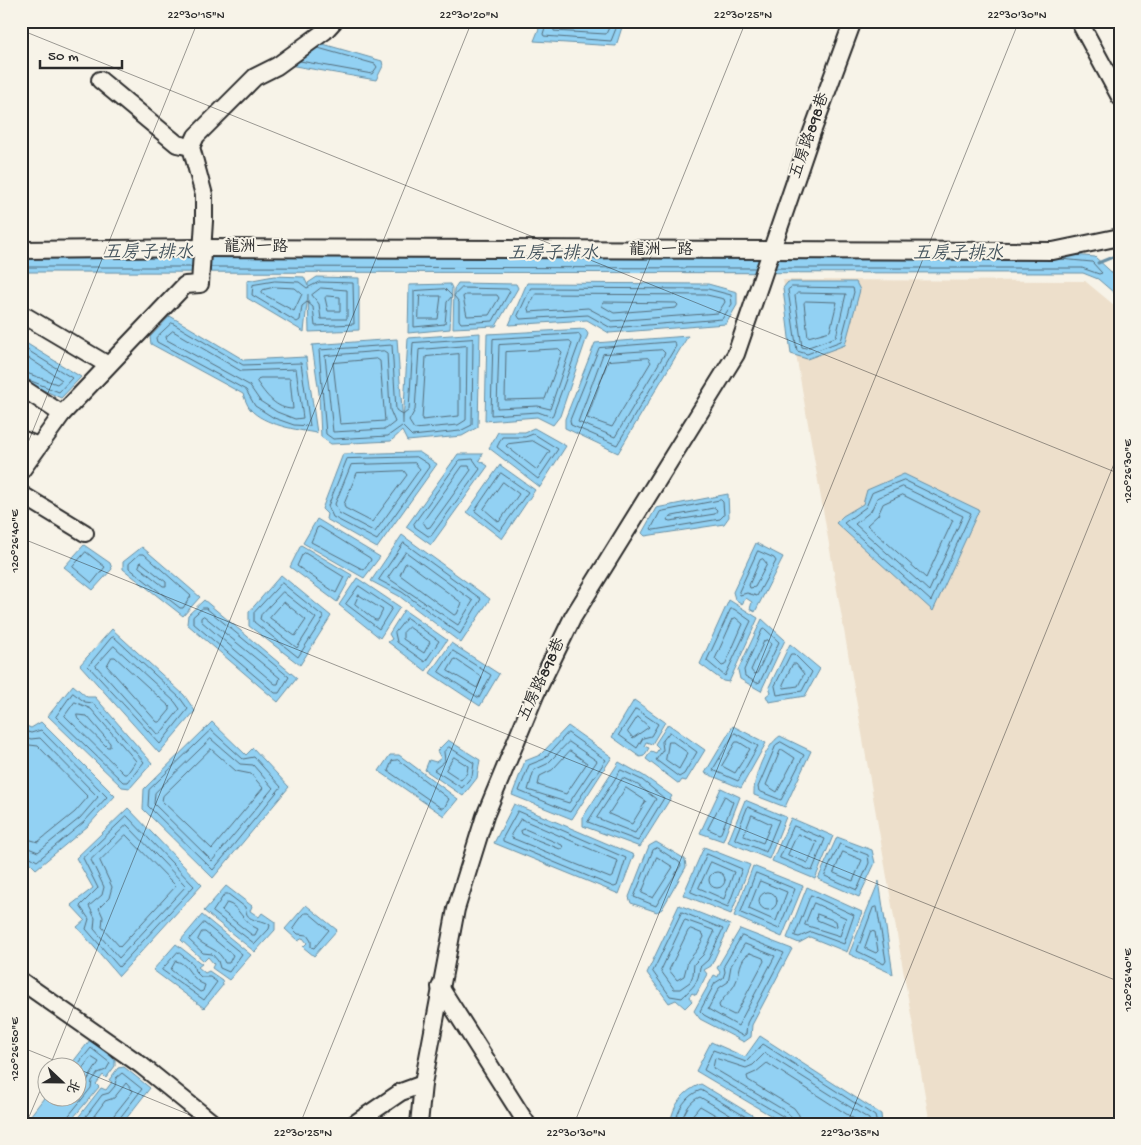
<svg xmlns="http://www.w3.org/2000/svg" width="1141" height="1145" viewBox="0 0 1141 1145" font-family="'Gochi Hand','LXGW WenKai TC',sans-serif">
<rect width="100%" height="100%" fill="#f7f3e8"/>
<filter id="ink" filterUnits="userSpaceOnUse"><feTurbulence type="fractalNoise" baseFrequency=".02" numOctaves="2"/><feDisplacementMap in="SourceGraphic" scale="10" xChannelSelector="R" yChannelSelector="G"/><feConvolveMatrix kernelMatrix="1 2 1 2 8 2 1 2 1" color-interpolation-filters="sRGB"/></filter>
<g filter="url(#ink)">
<path fill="#eddfcb" d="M 783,280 L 1085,281 L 1120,310 L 1120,1124 L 930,1124 Z"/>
<g fill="#92d1f3" stroke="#698fa3">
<path d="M 542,21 L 624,21 L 616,46 L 534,41 Z"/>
<path d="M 316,42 L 382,61 L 383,66 L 376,80 L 283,64 Z"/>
<path d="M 21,252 L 1052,253 L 1095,257 L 1120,280 L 1120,298 L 1098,279 L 1083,273 L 21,272 Z"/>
<path d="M 274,276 L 304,277 L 308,286 L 308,283 L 317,277 L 359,278 L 359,330 L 309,332 L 308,294 L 304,332 L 247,298 L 247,281 Z"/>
<path d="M 788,282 L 856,282 L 860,290 L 845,345 L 807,359 L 791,354 L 783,288 Z"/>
<path d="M 458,283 L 516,284 L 518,288 L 496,326 L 453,328 L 454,289 Z"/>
<path d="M 527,283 L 708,284 L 737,292 L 737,305 L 726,324 L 609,333 L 587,320 L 509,325 Z"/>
<path d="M 450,284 L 452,288 L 450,329 L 408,333 L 409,285 Z"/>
<path d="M 170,316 L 244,360 L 306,357 L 317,433 C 297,430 264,425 250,409 C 247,405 245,399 243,394 L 151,344 L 150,337 Z"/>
<path d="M 585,329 L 588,334 L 560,416 L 553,425 L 537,417 L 485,421 L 487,334 Z"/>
<path d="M 480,333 L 478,427 L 462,436 L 407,441 L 402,431 L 391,441 L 331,444 L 321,437 L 319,393 L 312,345 L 397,339 L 403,424 L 408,338 Z"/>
<path d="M 688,336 L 618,453 L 565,428 L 565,419 L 595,343 Z"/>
<path d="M 21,340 L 81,377 L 61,398 L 21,380 Z"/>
<path d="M 534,428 L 566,446 L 540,487 L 489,448 L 498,432 L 525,432 Z"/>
<path d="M 419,452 L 437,464 L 377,548 L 326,519 L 327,514 L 322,509 L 343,454 Z"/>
<path d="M 458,454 L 483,454 L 479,460 L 488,466 L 431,545 L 406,527 Z"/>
<path d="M 500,465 L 535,490 L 502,539 L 467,512 Z"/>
<path d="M 904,474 L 979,510 L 933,611 L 836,523 L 843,516 L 863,504 L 867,490 Z"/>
<path d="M 728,494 L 729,517 L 724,524 L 645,536 L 642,533 L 656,508 Z"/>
<path d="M 317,519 L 380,557 L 364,578 L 303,543 Z"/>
<path d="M 402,535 L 490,599 L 461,643 L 399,596 L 371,581 Z"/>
<path d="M 756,543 L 783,557 L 755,612 L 750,609 L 752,602 L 746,598 L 742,604 L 735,599 L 733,592 Z"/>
<path d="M 84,545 L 110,563 L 112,569 L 93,590 L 64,567 Z"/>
<path d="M 301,545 L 352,575 L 337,602 L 290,567 Z"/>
<path d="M 142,547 L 200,597 L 183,616 L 123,569 L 123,562 Z"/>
<path d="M 281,575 L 331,616 L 300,665 L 249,626 L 249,612 Z"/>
<path d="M 357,578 L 400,607 L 380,638 L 339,605 Z"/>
<path d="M 204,600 L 297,678 L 278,702 L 187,624 L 188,615 Z"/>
<path d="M 729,600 L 758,618 L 729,682 L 723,681 L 700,664 Z"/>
<path d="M 404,610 L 447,640 L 426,671 L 388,642 L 392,639 L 389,634 Z"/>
<path d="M 762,619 L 785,640 L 761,691 L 740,679 L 738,670 Z"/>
<path d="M 112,629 L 184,695 L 195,711 L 159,753 L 80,665 Z"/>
<path d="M 451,643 L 499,674 L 480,706 L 430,673 Z"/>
<path d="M 790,644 L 820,669 L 805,696 L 769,702 L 766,696 L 771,692 L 769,687 Z"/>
<path d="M 73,685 L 87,697 L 95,697 L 152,763 L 130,788 L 122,787 L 48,716 Z"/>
<path d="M 634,700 L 665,722 L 652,744 L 646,742 L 644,746 L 649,748 L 644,756 L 640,757 L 612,737 Z"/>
<path d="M 41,722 L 115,796 L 88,826 L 36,869 L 21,854 L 21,727 L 24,725 L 31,728 Z"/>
<path d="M 212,722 L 246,755 L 253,748 L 289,787 L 213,878 L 143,809 L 144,789 Z"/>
<path d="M 668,724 L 705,750 L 686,781 L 682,780 L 679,784 L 646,759 L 651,751 L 656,753 L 659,748 L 655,744 Z"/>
<path d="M 568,726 L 612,757 L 572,819 L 512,795 L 525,761 L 540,755 Z"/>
<path d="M 733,726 L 766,743 L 741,788 L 705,773 Z"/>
<path d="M 780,736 L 811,751 L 785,807 L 754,795 C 753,777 766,745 780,736 Z"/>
<path d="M 448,740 L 480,760 L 477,778 L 463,796 L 425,770 L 429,760 L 436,762 L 441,758 L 437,751 Z"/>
<path d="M 390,755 L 399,755 L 458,799 L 444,816 L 379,771 Z"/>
<path d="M 619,762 L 644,776 L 672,796 L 640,847 L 583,826 L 583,817 Z"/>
<path d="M 721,788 L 740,797 L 723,841 L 700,833 Z"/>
<path d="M 745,800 L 786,817 L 769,859 L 728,842 Z"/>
<path d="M 514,804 L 634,855 L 619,894 L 494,843 Z"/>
<path d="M 128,808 L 202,885 L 119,976 L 77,927 L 85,920 L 71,905 L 93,888 L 76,858 Z"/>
<path d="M 791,818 L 833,836 L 815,879 L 772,861 Z"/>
<path d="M 837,837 L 872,850 L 875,863 L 859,897 L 818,879 Z"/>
<path d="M 656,842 L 685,859 L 686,867 L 662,909 L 657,912 L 631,903 L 629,897 L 649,846 Z"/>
<path d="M 704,847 L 750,865 L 731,914 L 683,895 Z"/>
<path d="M 753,866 L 803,886 L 782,937 L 734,916 Z"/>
<path d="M 879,881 L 893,974 L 849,954 Z"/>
<path d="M 226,886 L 252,906 L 250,911 L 259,917 L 262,913 L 275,922 L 275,930 L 255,952 L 204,911 Z"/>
<path d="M 807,887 L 862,912 L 847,952 L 810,937 L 799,943 L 787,938 Z"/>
<path d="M 306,905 L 337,930 L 314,956 L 303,947 L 307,943 L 303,938 L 298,941 L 285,929 Z"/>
<path d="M 679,905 L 730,925 L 711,966 L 704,970 L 707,974 L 696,995 L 692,993 L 689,997 L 692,1001 L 685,1008 L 676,1000 L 669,1003 L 647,973 Z"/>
<path d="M 202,915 L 251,955 L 229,980 L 212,968 L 214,964 L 208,957 L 204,961 L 181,940 Z"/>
<path d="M 740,929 L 792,949 L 752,1025 L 751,1037 L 744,1042 L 700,1019 L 694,1011 L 714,975 L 718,977 L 720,972 L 717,968 Z"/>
<path d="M 176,944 L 202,964 L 198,967 L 205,973 L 209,971 L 222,980 L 223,985 L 204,1008 L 153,970 Z"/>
<path d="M 760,1036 L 881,1114 L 882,1124 L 785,1124 L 696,1071 L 711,1042 L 745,1057 Z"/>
<path d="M 90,1040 L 115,1060 L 115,1066 L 106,1078 L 103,1075 L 96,1084 L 99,1087 L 68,1124 L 24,1124 L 47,1094 L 48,1098 L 78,1098 L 78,1068 L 69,1067 Z"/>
<path d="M 124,1067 L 150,1088 L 122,1124 L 73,1124 L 101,1088 L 106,1090 L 112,1082 L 109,1080 L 118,1068 Z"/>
<path d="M 701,1084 L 767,1124 L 670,1124 C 673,1105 683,1091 701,1084 Z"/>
</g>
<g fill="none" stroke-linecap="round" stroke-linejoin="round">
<g stroke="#546d7b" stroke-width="1">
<path d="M 547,21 L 543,34 L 544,36 L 611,41 L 619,21"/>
<path d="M 553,21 L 554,31 L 606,34 L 612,21"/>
<path d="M 300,61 L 372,74 L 377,67 L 375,64 L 318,48"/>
<path d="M 21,267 L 192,267"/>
<path d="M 210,267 L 756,268"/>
<path d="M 775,268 L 1082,268 L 1099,274 L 1102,273 L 1092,262 L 1060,259"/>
<path d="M 275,281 L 299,282 L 307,288 L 319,282 L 353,283 L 354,324 L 315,326 L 313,307 L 307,302 L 302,306 L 300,320 L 297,322 L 252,295 L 253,285 Z"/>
<path d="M 275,287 L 295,288 L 302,294 L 294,311 L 261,293 L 263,290 Z"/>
<path d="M 792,287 L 853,288 L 854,292 L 841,341 L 807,354 L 797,351 L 788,290 Z"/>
<path d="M 321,288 L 347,290 L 347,319 L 321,319 L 319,304 L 312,295 Z"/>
<path d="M 462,288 L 507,289 L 510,291 L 493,321 L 461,323 L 459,320 L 459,302 L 454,296 Z"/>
<path d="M 531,288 L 708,289 L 731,295 L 732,304 L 722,319 L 611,328 L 588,315 L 520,319 L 518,316 Z"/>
<path d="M 445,289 L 452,296 L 447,302 L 445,324 L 414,327 L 414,291 Z"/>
<path d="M 798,293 L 846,294 L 836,337 L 806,348 L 802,347 L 795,296 Z"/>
<path d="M 536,294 L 707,295 L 724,299 L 725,302 L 718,313 L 612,321 L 588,308 L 529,312 L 528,309 Z"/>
<path d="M 466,295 L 497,295 L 499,298 L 489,315 L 467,316 L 463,297 Z"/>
<path d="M 327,296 L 340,297 L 340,311 L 328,311 L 325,298 Z"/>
<path d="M 420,296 L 441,296 L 438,319 L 419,319 Z"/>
<path d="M 806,301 L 837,302 L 830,331 L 808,337 L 804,303 Z"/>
<path d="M 604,302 L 676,303 L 678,305 L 676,308 L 614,313 L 602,306 Z"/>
<path d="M 172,323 L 243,365 L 301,363 L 310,426 L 294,425 L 274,418 L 255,406 L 246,390 L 157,342 L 156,338 Z"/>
<path d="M 173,331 L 241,371 L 296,369 L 303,418 L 295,419 L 277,412 L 260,401 L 249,385 L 167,340 L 166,337 Z"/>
<path d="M 579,334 L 581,338 L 552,417 L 538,412 L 491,415 L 493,339 Z"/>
<path d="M 473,339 L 472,425 L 460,431 L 412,436 L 402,426 L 388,436 L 333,439 L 326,434 L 319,350 L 392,345 L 396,410 L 403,415 L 409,410 L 413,343 Z"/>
<path d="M 570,341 L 572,344 L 550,409 L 538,406 L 497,408 L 499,345 Z"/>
<path d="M 674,342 L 676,346 L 617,445 L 571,425 L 570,420 L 599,348 Z"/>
<path d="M 21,346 L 72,378 L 59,392 L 21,377"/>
<path d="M 467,346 L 466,420 L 458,425 L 414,429 L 409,421 L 415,410 L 419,350 Z"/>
<path d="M 559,349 L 562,352 L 545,399 L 505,400 L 506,352 Z"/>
<path d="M 662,350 L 665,353 L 615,437 L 578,422 L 603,354 Z"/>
<path d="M 384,351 L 387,353 L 390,410 L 395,422 L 386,429 L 333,432 L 325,356 Z"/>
<path d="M 21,353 L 62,380 L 57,384 L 21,371"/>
<path d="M 459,354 L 459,416 L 422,420 L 426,357 Z"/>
<path d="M 648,358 L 651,362 L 612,427 L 587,418 L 608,361 Z"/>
<path d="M 377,359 L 380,361 L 385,421 L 340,424 L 333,363 Z"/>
<path d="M 260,378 L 290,378 L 293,409 C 276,409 266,395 257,382 Z"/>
<path d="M 534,434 L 558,449 L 538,479 L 497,447 L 502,437 L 525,437 Z"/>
<path d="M 533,441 L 550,451 L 537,470 L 506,446 L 508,444 Z"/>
<path d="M 417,457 L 428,464 L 429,467 L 377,540 L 333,517 L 328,506 L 347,459 Z"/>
<path d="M 460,460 L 473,459 L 480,469 L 431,536 L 428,536 L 415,527 L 414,524 Z"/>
<path d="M 415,463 L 420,469 L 375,532 L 339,513 L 335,504 L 351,465 Z"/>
<path d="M 463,466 L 469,466 L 471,470 L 430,527 L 427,528 L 423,522 Z"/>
<path d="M 404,471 L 407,475 L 372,522 L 345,508 L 344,504 L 357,473 Z"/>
<path d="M 501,473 L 528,492 L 500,531 L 475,511 Z"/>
<path d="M 904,480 L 971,513 L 931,601 L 844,523 L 866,507 L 872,493 Z"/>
<path d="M 503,482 L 519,494 L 499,522 L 484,509 Z"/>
<path d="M 903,487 L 963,516 L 929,591 L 855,524 L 871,511 L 877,498 Z"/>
<path d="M 903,495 L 953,520 L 926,578 L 867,525 L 878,515 L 883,504 Z"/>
<path d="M 721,500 L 723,502 L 724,515 L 720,519 L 654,530 L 651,529 L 660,512 Z"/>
<path d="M 715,508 L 717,510 L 715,514 L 670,521 L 667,520 L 669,517 Z"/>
<path d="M 320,527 L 370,558 L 371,560 L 364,570 L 311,542 L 317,528 Z"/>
<path d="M 404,543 L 481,599 L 460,634 L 402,592 L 379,580 Z"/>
<path d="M 758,551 L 774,558 L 776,561 L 757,596 L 747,593 L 740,595 L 739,592 Z"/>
<path d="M 86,552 L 105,567 L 92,583 L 73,567 Z"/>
<path d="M 406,552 L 473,601 L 458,625 L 388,578 Z"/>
<path d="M 305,553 L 344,577 L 336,593 L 297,566 L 302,555 Z"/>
<path d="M 140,554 L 144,554 L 191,596 L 183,608 L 180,608 L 129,568 L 129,564 Z"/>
<path d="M 763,559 L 767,564 L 755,587 L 750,588 L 749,585 L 760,560 Z"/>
<path d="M 141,562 L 166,582 L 166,586 L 163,586 L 139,567 Z"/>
<path d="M 408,563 L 462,603 L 457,614 L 454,615 L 400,575 L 405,564 Z"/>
<path d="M 282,583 L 324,617 L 298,657 L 254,622 L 254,613 Z"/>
<path d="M 359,586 L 392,608 L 379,629 L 346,604 Z"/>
<path d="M 283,592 L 316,618 L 297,648 L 260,619 L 261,615 Z"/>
<path d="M 359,595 L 383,610 L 378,620 L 375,620 L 355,604 Z"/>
<path d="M 284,602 L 306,620 L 295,636 L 270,618 Z"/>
<path d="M 203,608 L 206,608 L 289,677 L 279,693 L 275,693 L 193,623 L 193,617 Z"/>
<path d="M 731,609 L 734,609 L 751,621 L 725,676 L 707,661 Z"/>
<path d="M 204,616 L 280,678 L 278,684 L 275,684 L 201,621 L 201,618 Z"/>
<path d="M 407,618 L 439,641 L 425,662 L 397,642 L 395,633 Z"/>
<path d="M 736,618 L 743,624 L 725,665 L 722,666 L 715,659 L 733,619 Z"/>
<path d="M 409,627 L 430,642 L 424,653 L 403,639 L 403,633 Z"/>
<path d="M 765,629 L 779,642 L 760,682 L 757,683 L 745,676 L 744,670 L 762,630 Z"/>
<path d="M 114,637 L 180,698 L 188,709 L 160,744 L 88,666 L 111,638 Z"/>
<path d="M 768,640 L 771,644 L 757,673 L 754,674 L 751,670 L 764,641 Z"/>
<path d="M 114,646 L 175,702 L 180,709 L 160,734 L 157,734 L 96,666 Z"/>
<path d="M 453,651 L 491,675 L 479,698 L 439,672 Z"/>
<path d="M 791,654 L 794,654 L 812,672 L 802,691 L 777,695 L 775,686 Z"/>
<path d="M 112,657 L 115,657 L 170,707 L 170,710 L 160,722 L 157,722 L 107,666 Z"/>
<path d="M 455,659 L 482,677 L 477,688 L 448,671 Z"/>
<path d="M 793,664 L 796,664 L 804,674 L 798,686 L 784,688 L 783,685 Z"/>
<path d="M 73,693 L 85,702 L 93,703 L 144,762 L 128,782 L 123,782 L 56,717 Z"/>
<path d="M 75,702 L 91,709 L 136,761 L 127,774 L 124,774 L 65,716 Z"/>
<path d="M 636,709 L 658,724 L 651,736 L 643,738 L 637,748 L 619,735 Z"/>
<path d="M 77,715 L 87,716 L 110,743 L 110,747 L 107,747 L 78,719 Z"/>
<path d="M 638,717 L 649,727 L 633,738 L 628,732 Z"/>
<path d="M 21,730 L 31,733 L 41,730 L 107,797 L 84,822 L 37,861 L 21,851"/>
<path d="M 211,730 L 243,759 L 254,757 L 281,787 L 213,870 L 148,806 L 149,790 Z"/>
<path d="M 670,732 L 697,752 L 684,774 L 679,777 L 656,760 L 663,750 L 662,742 Z"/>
<path d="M 568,733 L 606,760 L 570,812 L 519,791 L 529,765 L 544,759 Z"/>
<path d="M 735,733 L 758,746 L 738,781 L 713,770 Z"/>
<path d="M 21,736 L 31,739 L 40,738 L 98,797 L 80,818 L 38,852 L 21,845"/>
<path d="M 211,739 L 240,764 L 253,765 L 273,788 L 212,861 L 154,804 L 155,793 Z"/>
<path d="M 569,742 L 597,761 L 569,803 L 528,790 L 534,770 L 547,764 Z"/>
<path d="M 669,742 L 673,742 L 688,753 L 679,769 L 666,760 Z"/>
<path d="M 736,742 L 739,742 L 750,749 L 735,773 L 722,766 Z"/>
<path d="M 781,742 L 804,755 L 781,800 L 759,791 L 758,787 L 776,745 Z"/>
<path d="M 21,744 L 38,746 L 88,797 L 75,812 L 38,842 L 21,837"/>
<path d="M 449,747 L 474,763 L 472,776 L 462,788 L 434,770 L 445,761 L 444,752 Z"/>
<path d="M 211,749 L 236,771 L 251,774 L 263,788 L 212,849 L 162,801 L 163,796 Z"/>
<path d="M 783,750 L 795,758 L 777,792 L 766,785 L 780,751 Z"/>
<path d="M 570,751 L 587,763 L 566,794 L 538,785 L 540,776 L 552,770 Z"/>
<path d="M 454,757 L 468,766 L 467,773 L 461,780 L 446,770 Z"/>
<path d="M 398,760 L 449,799 L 444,808 L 441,808 L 388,771 L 392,761 Z"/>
<path d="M 621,770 L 642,780 L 664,798 L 638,841 L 588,822 Z"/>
<path d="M 623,778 L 638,785 L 656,799 L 635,833 L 597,818 Z"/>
<path d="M 626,788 L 646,801 L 632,824 L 609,814 Z"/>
<path d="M 725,796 L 733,802 L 721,833 L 719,834 L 708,829 Z"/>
<path d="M 748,807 L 779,820 L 766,852 L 735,839 Z"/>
<path d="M 518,811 L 626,858 L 617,886 L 614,887 L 503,841 L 503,838 Z"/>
<path d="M 752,815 L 771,824 L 763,843 L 744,836 Z"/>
<path d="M 127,816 L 194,886 L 119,967 L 86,929 L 89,919 L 80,906 L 98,888 L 83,858 Z"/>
<path d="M 521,819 L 618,861 L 613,877 L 610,878 L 512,838 L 511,835 Z"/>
<path d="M 127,825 L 186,886 L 119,958 L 94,929 L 95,918 L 89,906 L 102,895 L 104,887 L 91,860 Z"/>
<path d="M 794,826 L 825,839 L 812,871 L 780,858 Z"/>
<path d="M 525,829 L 562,845 L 563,848 L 560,849 L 522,834 L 521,831 Z"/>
<path d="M 798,834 L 817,842 L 808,863 L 788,855 Z"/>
<path d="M 126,835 L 176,886 L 120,947 L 102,927 L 103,917 L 99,908 L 109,898 L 112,887 L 100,861 Z"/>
<path d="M 840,844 L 868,855 L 869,863 L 857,890 L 825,876 Z"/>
<path d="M 657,848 L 679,862 L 681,865 L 656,906 L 634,897 L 653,850 Z"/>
<path d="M 843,852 L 862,860 L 853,881 L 834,873 Z"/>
<path d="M 707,854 L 742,869 L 728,907 L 691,892 Z"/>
<path d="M 657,857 L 673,867 L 653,898 L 642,893 Z"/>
<path d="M 711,862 L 734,872 L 724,899 L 699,888 Z"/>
<circle cx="717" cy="880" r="8"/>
<path d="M 756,873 L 795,889 L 779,929 L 741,913 Z"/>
<path d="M 760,881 L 787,892 L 776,921 L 749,909 Z"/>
<circle cx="768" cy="901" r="9"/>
<path d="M 225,894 L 228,894 L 245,907 C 247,925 260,917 270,925 L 269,929 L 255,944 L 213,912 Z"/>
<path d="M 811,895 L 854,915 L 844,944 L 811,932 L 799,937 L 795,936 Z"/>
<path d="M 227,903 C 240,906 241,922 258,929 L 255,935 L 252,935 L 222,911 Z"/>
<path d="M 814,903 L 846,918 L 840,936 L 805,925 Z"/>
<path d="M 877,907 L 886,961 L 884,964 L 857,951 L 873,908 Z"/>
<path d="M 682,912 L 723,929 L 708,960 L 700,967 C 698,985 693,986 682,998 L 670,996 L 653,972 Z"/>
<path d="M 305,913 L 309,913 L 329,930 L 314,948 L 311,947 L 311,941 L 307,935 L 298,934 L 293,929 Z"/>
<path d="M 817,914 L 836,921 L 837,926 L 834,927 L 817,920 Z"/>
<path d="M 685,920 L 713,930 L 714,933 L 703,955 L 694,964 L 693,975 L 690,982 L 680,989 L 674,989 L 661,971 Z"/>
<path d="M 204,923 L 242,954 L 229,972 L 220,968 L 218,961 L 212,954 L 203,953 L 189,940 Z"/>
<path d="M 691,929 L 703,934 L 704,937 L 697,950 L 688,961 L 684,976 L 677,980 L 669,970 L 688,931 Z"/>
<path d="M 871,931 L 875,932 L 878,951 L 876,953 L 865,948 Z"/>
<path d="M 202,932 L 205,932 L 233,955 L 229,963 L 225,963 C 219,948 208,949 198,940 Z"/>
<path d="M 742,936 L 784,953 L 747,1023 L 746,1034 L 743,1036 L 704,1015 L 700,1011 L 715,983 L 723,978 L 725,972 L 724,966 Z"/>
<path d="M 745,944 L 775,956 L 738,1026 L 708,1009 L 719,988 L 728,982 L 731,966 Z"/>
<path d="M 178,952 L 193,964 L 195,971 L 201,977 L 210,977 L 217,982 L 204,1000 L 162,970 Z"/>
<path d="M 750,953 L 763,958 L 764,961 L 736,1014 L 734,1015 L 720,1008 L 719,1005 C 724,996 731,992 735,984 C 741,973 738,959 750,953 Z"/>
<path d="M 176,961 C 189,963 190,980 205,985 L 203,991 L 200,992 L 171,970 Z"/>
<path d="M 78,1074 L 91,1057 L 99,1062 L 78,1095"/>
<path d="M 65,1124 L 66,1119 L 91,1088 L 92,1081 L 98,1073 L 106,1070 L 110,1063 L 91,1048 L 75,1068"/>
<path d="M 80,1124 L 102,1095 L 109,1093 L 115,1086 L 116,1078 L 122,1073 L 142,1089 L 119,1119 L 118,1124"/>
<path d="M 88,1124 L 105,1101 L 114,1098 L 126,1083 L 133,1091 L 114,1115 L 112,1124"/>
<path d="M 675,1124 C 678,1109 686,1095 701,1090 L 758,1124"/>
<path d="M 681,1124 C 683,1114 690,1100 700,1097 L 745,1124"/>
<path d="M 689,1124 L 690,1118 L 700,1106 L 731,1124"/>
<path d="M 786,1124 L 784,1117 L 704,1070 L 713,1050 L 746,1062 L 763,1044 L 875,1116 L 877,1124"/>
<path d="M 793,1124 L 792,1118 L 787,1112 L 713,1068 L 715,1058 L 746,1068 L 753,1065 L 765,1053 L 869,1119 L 870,1124"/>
<path d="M 800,1124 L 799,1115 L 794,1108 L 748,1080 L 747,1076 L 756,1072 L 767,1063 L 862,1124"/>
</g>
<path stroke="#698fa3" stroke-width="3" d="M 1098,263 L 1120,254"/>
<defs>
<g id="minor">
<path d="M 1079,21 L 1120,97"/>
<path d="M 100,80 L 177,144 L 191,147"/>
<path d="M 21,250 L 202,248 L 1053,251 L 1120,237"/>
<path d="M 27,317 L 108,365"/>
<path d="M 21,387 L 62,414"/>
<path d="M 21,439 L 38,446"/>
<path d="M 21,471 L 62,414 L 185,285 L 200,284 L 204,221 L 204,195 L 191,147 L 196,136 L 255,77 L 277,66 L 325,31 L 334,21"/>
<path d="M 21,494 L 85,533"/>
<path d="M 21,981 L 141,1065 L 214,1124"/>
<path d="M 440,987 L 527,1124"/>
<path d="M 354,1124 L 401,1092 L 423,1084"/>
<path d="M 419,1124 L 423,1084 L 456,909 L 485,816 L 536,693 L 573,617 L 736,354 L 812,132 L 853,21"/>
</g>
</defs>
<use href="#minor" stroke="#2b2b2b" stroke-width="20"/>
<use href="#minor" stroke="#f7f3e8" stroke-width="16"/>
</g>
</g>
<path fill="none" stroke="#2b2b2b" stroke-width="1" stroke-opacity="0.45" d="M 21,30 L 1120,474M 21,460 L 198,21M 21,538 L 1120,982M 21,1047 L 73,1068M 49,1068 L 472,21M 78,1069 L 212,1124M 26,1124 L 48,1072M 300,1124 L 746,21M 574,1124 L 1019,21M 847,1124 L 1120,449"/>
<g text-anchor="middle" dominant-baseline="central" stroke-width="4" stroke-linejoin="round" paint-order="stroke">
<g font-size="16" fill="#2b2b2b" stroke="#f7f3e8">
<text transform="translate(811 136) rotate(-71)">五房路898巷</text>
<text x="256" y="248">龍洲一路</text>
<text x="661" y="251">龍洲一路</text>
<text transform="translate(543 680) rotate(-65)">五房路898巷</text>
</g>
<g font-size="18" font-style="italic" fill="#45545d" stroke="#f7f3e8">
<text x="148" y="253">五房子排水</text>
<text x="553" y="254">五房子排水</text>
<text x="958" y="254">五房子排水</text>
</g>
</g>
<rect width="1141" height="1145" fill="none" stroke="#f7f3e8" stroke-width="55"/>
<g transform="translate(62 1082) rotate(112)"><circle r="24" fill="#f7f3e8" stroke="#a5a39c"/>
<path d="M0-4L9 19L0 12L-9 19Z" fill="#2b2b2b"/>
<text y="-8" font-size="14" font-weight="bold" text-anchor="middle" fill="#2b2b2b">北</text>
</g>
<path d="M40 60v8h82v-8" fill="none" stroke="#2b2b2b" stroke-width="2.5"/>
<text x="48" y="60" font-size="15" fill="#2b2b2b" stroke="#f7f3e8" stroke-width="4" paint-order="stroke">50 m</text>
<rect x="28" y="28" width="1086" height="1090" fill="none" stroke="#2b2b2b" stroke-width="2"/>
<g font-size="12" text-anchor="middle" fill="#2b2b2b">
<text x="196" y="18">22°30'15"N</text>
<text x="469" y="18">22°30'20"N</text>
<text x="743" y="18">22°30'25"N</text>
<text x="1017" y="18">22°30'30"N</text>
<text transform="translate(1127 471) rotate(-90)" y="4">120°26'30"E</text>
<text transform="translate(14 541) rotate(-90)" y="4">120°26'40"E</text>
<text transform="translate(1127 980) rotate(-90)" y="4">120°26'40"E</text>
<text transform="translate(14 1049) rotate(-90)" y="4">120°26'50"E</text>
<text x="303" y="1136">22°30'25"N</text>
<text x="576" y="1136">22°30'30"N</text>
<text x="850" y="1136">22°30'35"N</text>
</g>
</svg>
